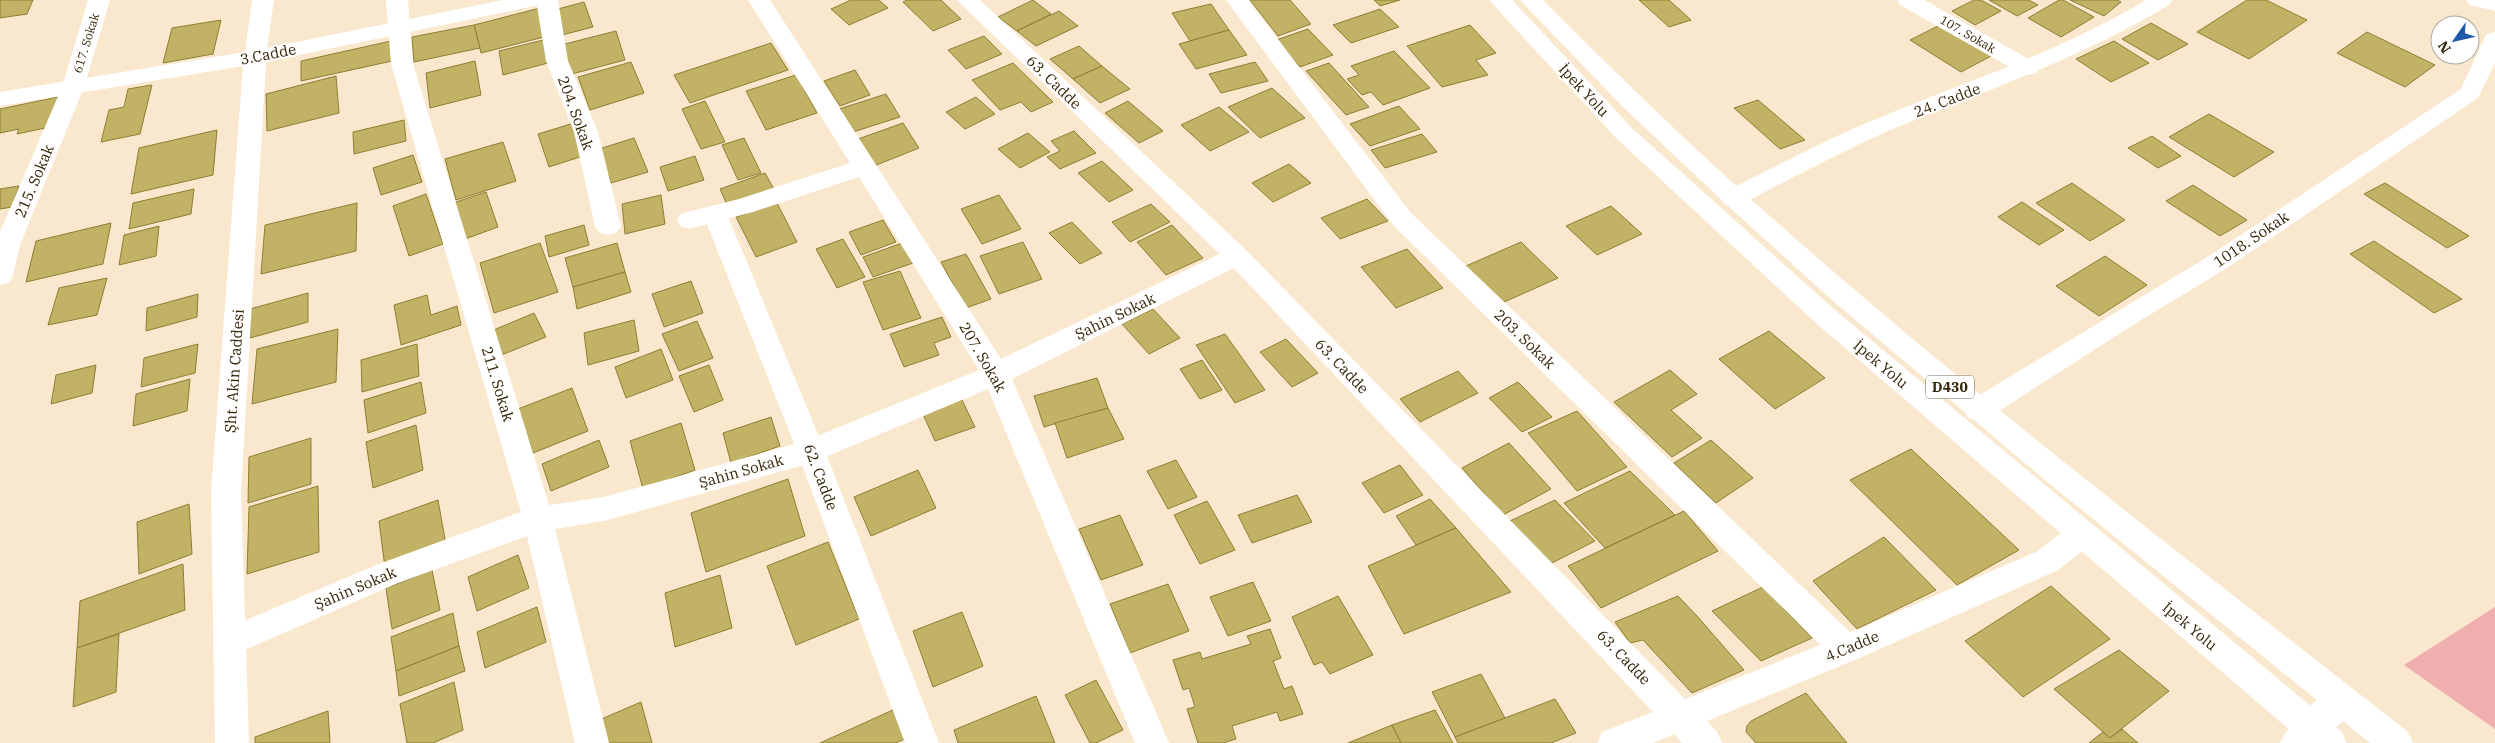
<svg xmlns="http://www.w3.org/2000/svg" width="2495" height="743" viewBox="0 0 2495 743" font-family="'IBM Plex Serif',serif">
<rect width="100%" height="100%" fill="#fae8ce"/>
<path fill="#efafaf" d="M 2495,607 L 2495,729 L 2404,665 Z"/>
<g fill="#c2b265" stroke="#8e7e31">
<path d="M 0,0 L 33,0 L 27,14 L 0,18 Z"/>
<path d="M 851,0 L 879,0 L 888,8 L 849,25 L 831,9 Z"/>
<path d="M 907,0 L 941,0 L 961,19 L 933,31 L 903,2 Z"/>
<path d="M 1033,0 L 1051,14 L 1017,31 L 998,17 Z"/>
<path d="M 1250,0 L 1290,0 L 1311,24 L 1278,36 Z"/>
<path d="M 1374,0 L 1400,0 L 1380,6 Z"/>
<path d="M 1639,0 L 1669,0 L 1691,20 L 1669,27 Z"/>
<path d="M 1974,0 L 1981,0 L 2001,11 L 1975,25 L 1952,11 Z"/>
<path d="M 1989,0 L 2029,0 L 2038,5 L 2017,16 Z"/>
<path d="M 2059,0 L 2063,0 L 2094,17 L 2061,37 L 2028,18 Z"/>
<path d="M 2070,0 L 2117,0 L 2121,2 L 2104,16 Z"/>
<path d="M 2247,0 L 2266,0 L 2307,20 L 2249,59 L 2197,32 Z"/>
<path d="M 584,2 L 593,27 L 562,35 L 554,10 Z"/>
<path d="M 1211,4 L 1229,30 L 1190,41 L 1172,13 Z"/>
<path d="M 540,8 L 548,36 L 481,53 L 474,25 Z"/>
<path d="M 1380,9 L 1399,27 L 1351,43 L 1333,25 Z"/>
<path d="M 1059,11 L 1078,26 L 1036,46 L 1017,31 Z"/>
<path d="M 221,20 L 213,54 L 163,63 L 172,28 Z"/>
<path d="M 2151,23 L 2188,44 L 2158,60 L 2122,39 Z"/>
<path d="M 1942,24 L 1993,55 L 1961,72 L 1910,40 Z"/>
<path d="M 474,25 L 480,48 L 414,62 L 412,37 Z"/>
<path d="M 1470,25 L 1496,53 L 1476,60 L 1488,75 L 1442,87 L 1407,46 Z"/>
<path d="M 1308,29 L 1333,55 L 1300,67 L 1276,40 Z"/>
<path d="M 1229,30 L 1247,55 L 1196,69 L 1179,44 Z"/>
<path d="M 616,31 L 625,60 L 568,75 L 561,45 Z"/>
<path d="M 2367,32 L 2435,65 L 2405,87 L 2337,53 Z"/>
<path d="M 984,36 L 1002,54 L 966,69 L 948,50 Z"/>
<path d="M 543,40 L 548,63 L 503,75 L 499,51 Z"/>
<path d="M 391,41 L 392,61 L 301,81 L 301,61 Z"/>
<path d="M 2114,41 L 2149,63 L 2111,82 L 2076,59 Z"/>
<path d="M 771,43 L 788,70 L 690,103 L 674,75 Z"/>
<path d="M 1079,46 L 1102,66 L 1073,79 L 1050,59 Z"/>
<path d="M 1394,51 L 1430,88 L 1383,105 L 1371,92 L 1362,95 L 1347,79 L 1359,75 L 1351,66 Z"/>
<path d="M 475,61 L 481,95 L 430,108 L 426,73 Z"/>
<path d="M 631,62 L 644,93 L 590,110 L 578,77 Z"/>
<path d="M 1255,62 L 1268,81 L 1221,93 L 1209,74 Z"/>
<path d="M 1013,63 L 1053,102 L 1031,112 L 1021,102 L 1000,110 L 972,80 Z"/>
<path d="M 1329,63 L 1369,107 L 1346,115 L 1306,71 Z"/>
<path d="M 1102,66 L 1130,89 L 1100,103 L 1073,79 Z"/>
<path d="M 855,70 L 870,95 L 840,106 L 824,81 Z"/>
<path d="M 796,75 L 817,113 L 766,130 L 746,91 Z"/>
<path d="M 336,76 L 339,113 L 267,131 L 266,94 Z"/>
<path d="M 152,85 L 140,134 L 101,142 L 109,110 L 124,107 L 128,89 Z"/>
<path d="M 1272,88 L 1305,118 L 1260,138 L 1228,107 Z"/>
<path d="M 886,94 L 900,117 L 853,132 L 839,109 Z"/>
<path d="M 58,97 L 50,127 L 17,134 L 19,129 L 0,133 L 0,109 Z"/>
<path d="M 976,97 L 995,114 L 965,129 L 946,112 Z"/>
<path d="M 1758,100 L 1805,140 L 1780,149 L 1734,108 Z"/>
<path d="M 705,101 L 725,142 L 701,149 L 682,109 Z"/>
<path d="M 1128,101 L 1163,131 L 1139,143 L 1105,113 Z"/>
<path d="M 1399,106 L 1420,129 L 1370,146 L 1350,124 Z"/>
<path d="M 1219,107 L 1249,132 L 1210,151 L 1181,125 Z"/>
<path d="M 2209,114 L 2274,152 L 2234,177 L 2169,137 Z"/>
<path d="M 404,120 L 406,141 L 354,154 L 353,132 Z"/>
<path d="M 574,123 L 586,155 L 549,167 L 538,134 Z"/>
<path d="M 903,123 L 919,148 L 874,166 L 858,139 Z"/>
<path d="M 217,130 L 213,175 L 131,194 L 139,148 Z"/>
<path d="M 1074,131 L 1096,153 L 1060,169 L 1047,157 L 1060,151 L 1051,141 Z"/>
<path d="M 1028,133 L 1050,152 L 1020,168 L 998,149 Z"/>
<path d="M 1422,134 L 1437,152 L 1385,168 L 1371,150 Z"/>
<path d="M 2152,136 L 2181,156 L 2158,168 L 2128,148 Z"/>
<path d="M 634,138 L 648,172 L 611,183 L 599,149 Z"/>
<path d="M 744,138 L 761,173 L 738,180 L 722,145 Z"/>
<path d="M 503,142 L 516,181 L 456,200 L 445,159 Z"/>
<path d="M 413,155 L 422,182 L 381,195 L 373,168 Z"/>
<path d="M 695,156 L 704,180 L 668,191 L 660,167 Z"/>
<path d="M 1102,161 L 1133,190 L 1109,202 L 1078,173 Z"/>
<path d="M 1289,164 L 1311,183 L 1273,202 L 1252,183 Z"/>
<path d="M 765,173 L 775,191 L 728,207 L 720,189 Z"/>
<path d="M 2072,183 L 2125,220 L 2090,241 L 2036,203 Z"/>
<path d="M 2385,183 L 2469,236 L 2447,248 L 2364,194 Z"/>
<path d="M 2193,185 L 2247,220 L 2220,236 L 2166,201 Z"/>
<path d="M 19,186 L 12,207 L 0,209 L 0,189 Z"/>
<path d="M 194,189 L 191,214 L 129,229 L 133,203 Z"/>
<path d="M 486,192 L 498,227 L 465,239 L 453,203 Z"/>
<path d="M 426,194 L 443,244 L 409,256 L 393,206 Z"/>
<path d="M 661,195 L 665,224 L 625,234 L 622,204 Z"/>
<path d="M 999,195 L 1021,229 L 982,244 L 961,209 Z"/>
<path d="M 1367,199 L 1388,221 L 1340,239 L 1321,218 Z"/>
<path d="M 2022,202 L 2064,230 L 2039,245 L 1998,217 Z"/>
<path d="M 357,203 L 356,251 L 261,274 L 265,225 Z"/>
<path d="M 777,203 L 797,242 L 756,257 L 736,217 Z"/>
<path d="M 1151,204 L 1170,222 L 1130,242 L 1112,222 Z"/>
<path d="M 1611,206 L 1642,234 L 1597,255 L 1566,226 Z"/>
<path d="M 883,220 L 896,242 L 861,255 L 849,232 Z"/>
<path d="M 1072,222 L 1102,253 L 1080,264 L 1049,233 Z"/>
<path d="M 111,223 L 103,264 L 26,282 L 36,241 Z"/>
<path d="M 584,225 L 589,245 L 549,257 L 545,236 Z"/>
<path d="M 1172,225 L 1203,258 L 1166,275 L 1137,242 Z"/>
<path d="M 159,226 L 156,256 L 119,265 L 124,235 Z"/>
<path d="M 843,239 L 865,277 L 837,288 L 816,249 Z"/>
<path d="M 2374,241 L 2462,299 L 2434,313 L 2350,254 Z"/>
<path d="M 905,242 L 916,262 L 873,277 L 863,257 Z"/>
<path d="M 1023,242 L 1042,279 L 999,294 L 980,256 Z"/>
<path d="M 1521,242 L 1558,278 L 1502,303 L 1466,266 Z"/>
<path d="M 540,243 L 558,292 L 494,313 L 480,263 Z"/>
<path d="M 617,243 L 625,272 L 573,287 L 565,258 Z"/>
<path d="M 1407,249 L 1443,288 L 1396,308 L 1361,267 Z"/>
<path d="M 966,254 L 991,299 L 966,308 L 941,262 Z"/>
<path d="M 2105,256 L 2147,285 L 2099,316 L 2056,286 Z"/>
<path d="M 900,271 L 921,318 L 883,330 L 863,282 Z"/>
<path d="M 625,272 L 631,292 L 577,309 L 573,287 Z"/>
<path d="M 107,278 L 97,315 L 48,325 L 59,288 Z"/>
<path d="M 691,281 L 703,313 L 664,327 L 652,294 Z"/>
<path d="M 308,293 L 308,322 L 250,338 L 250,309 Z"/>
<path d="M 198,294 L 197,317 L 146,331 L 147,308 Z"/>
<path d="M 427,295 L 431,315 L 457,306 L 461,325 L 401,345 L 394,305 Z"/>
<path d="M 1153,309 L 1180,338 L 1149,354 L 1122,324 Z"/>
<path d="M 534,313 L 546,337 L 499,356 L 489,332 Z"/>
<path d="M 942,317 L 951,337 L 934,343 L 939,355 L 904,367 L 890,334 Z"/>
<path d="M 634,320 L 639,351 L 588,365 L 584,333 Z"/>
<path d="M 697,321 L 713,358 L 679,371 L 662,334 Z"/>
<path d="M 338,329 L 336,382 L 252,404 L 257,349 Z"/>
<path d="M 1769,331 L 1825,378 L 1775,409 L 1719,359 Z"/>
<path d="M 1225,334 L 1265,390 L 1235,403 L 1196,345 Z"/>
<path d="M 1286,339 L 1318,373 L 1292,387 L 1260,352 Z"/>
<path d="M 198,344 L 195,373 L 141,387 L 144,358 Z"/>
<path d="M 417,344 L 419,376 L 362,392 L 361,360 Z"/>
<path d="M 661,349 L 673,380 L 626,398 L 615,367 Z"/>
<path d="M 1202,360 L 1222,390 L 1200,399 L 1180,369 Z"/>
<path d="M 96,365 L 92,393 L 51,404 L 56,375 Z"/>
<path d="M 709,365 L 723,400 L 694,412 L 679,376 Z"/>
<path d="M 1670,370 L 1697,394 L 1671,410 L 1702,438 L 1672,457 L 1614,402 Z"/>
<path d="M 1458,371 L 1478,393 L 1420,422 L 1400,399 Z"/>
<path d="M 1097,378 L 1108,408 L 1044,427 L 1034,396 Z"/>
<path d="M 190,379 L 187,411 L 133,426 L 136,394 Z"/>
<path d="M 421,382 L 426,413 L 368,433 L 364,400 Z"/>
<path d="M 1518,382 L 1552,417 L 1522,432 L 1489,398 Z"/>
<path d="M 572,388 L 588,431 L 533,453 L 518,409 Z"/>
<path d="M 961,398 L 975,427 L 935,441 L 922,412 Z"/>
<path d="M 1108,408 L 1124,439 L 1067,458 L 1055,423 Z"/>
<path d="M 1577,411 L 1627,467 L 1577,491 L 1528,433 Z"/>
<path d="M 771,417 L 780,446 L 731,463 L 723,433 Z"/>
<path d="M 681,423 L 695,470 L 643,489 L 630,441 Z"/>
<path d="M 416,425 L 423,470 L 373,488 L 366,442 Z"/>
<path d="M 311,438 L 311,484 L 248,503 L 249,457 Z"/>
<path d="M 599,440 L 609,467 L 551,491 L 542,464 Z"/>
<path d="M 1711,440 L 1753,478 L 1716,503 L 1674,463 Z"/>
<path d="M 1509,443 L 1551,489 L 1503,515 L 1462,468 Z"/>
<path d="M 1911,449 L 2019,550 L 1957,585 L 1850,480 Z"/>
<path d="M 1176,460 L 1197,497 L 1168,509 L 1147,471 Z"/>
<path d="M 1400,465 L 1423,495 L 1384,513 L 1362,483 Z"/>
<path d="M 918,470 L 936,508 L 871,536 L 854,497 Z"/>
<path d="M 1630,471 L 1675,515 L 1605,548 L 1564,503 Z"/>
<path d="M 788,479 L 805,536 L 706,572 L 691,513 Z"/>
<path d="M 318,486 L 319,552 L 247,574 L 249,507 Z"/>
<path d="M 1297,495 L 1312,522 L 1252,543 L 1238,515 Z"/>
<path d="M 1430,499 L 1456,528 L 1416,545 L 1396,516 Z"/>
<path d="M 438,500 L 446,545 L 385,568 L 379,521 Z"/>
<path d="M 1555,500 L 1595,541 L 1552,563 L 1510,521 Z"/>
<path d="M 1207,501 L 1235,550 L 1200,564 L 1174,515 Z"/>
<path d="M 189,504 L 192,554 L 139,574 L 137,522 Z"/>
<path d="M 1684,511 L 1718,551 L 1601,608 L 1568,566 Z"/>
<path d="M 1120,515 L 1143,565 L 1101,580 L 1079,529 Z"/>
<path d="M 1456,528 L 1511,592 L 1404,634 L 1368,566 Z"/>
<path d="M 1884,537 L 1936,590 L 1857,629 L 1813,581 Z"/>
<path d="M 828,542 L 859,619 L 796,645 L 767,566 Z"/>
<path d="M 518,555 L 529,588 L 477,611 L 468,577 Z"/>
<path d="M 183,564 L 185,610 L 77,648 L 80,601 Z"/>
<path d="M 432,570 L 440,610 L 392,629 L 386,588 Z"/>
<path d="M 720,575 L 732,628 L 675,647 L 665,593 Z"/>
<path d="M 1253,582 L 1271,621 L 1228,636 L 1210,597 Z"/>
<path d="M 1168,584 L 1189,631 L 1130,653 L 1110,604 Z"/>
<path d="M 2051,586 L 2110,639 L 2023,697 L 1965,641 Z"/>
<path d="M 1763,587 L 1812,638 L 1761,661 L 1712,611 Z"/>
<path d="M 1338,596 L 1373,655 L 1330,674 L 1322,662 L 1314,665 L 1292,617 Z"/>
<path d="M 1678,596 L 1697,616 L 1744,670 L 1692,693 L 1643,640 L 1630,643 L 1615,622 Z"/>
<path d="M 537,607 L 546,642 L 485,668 L 477,632 Z"/>
<path d="M 962,612 L 983,666 L 933,687 L 913,631 Z"/>
<path d="M 453,613 L 459,646 L 396,671 L 391,637 Z"/>
<path d="M 1270,629 L 1281,658 L 1273,661 L 1284,689 L 1292,686 L 1303,714 L 1280,721 L 1277,712 L 1232,726 L 1236,739 L 1223,743 L 1198,743 L 1187,709 L 1195,707 L 1189,688 L 1183,690 L 1173,660 L 1200,652 L 1202,659 L 1251,644 L 1247,636 Z"/>
<path d="M 119,634 L 116,692 L 73,707 L 77,648 Z"/>
<path d="M 459,646 L 465,671 L 399,696 L 396,671 Z"/>
<path d="M 2119,650 L 2169,691 L 2110,738 L 2054,689 Z"/>
<path d="M 1481,674 L 1505,718 L 1455,737 L 1432,692 Z"/>
<path d="M 1096,680 L 1123,730 L 1096,743 L 1090,743 L 1065,695 Z"/>
<path d="M 454,682 L 463,730 L 433,743 L 407,743 L 400,704 Z"/>
<path d="M 1806,693 L 1847,743 L 1756,743 L 1746,732 L 1747,726 L 1751,721 Z"/>
<path d="M 1036,696 L 1055,743 L 958,743 L 954,730 Z"/>
<path d="M 1555,699 L 1576,733 L 1551,743 L 1458,743 L 1455,737 Z"/>
<path d="M 641,702 L 652,743 L 605,743 L 599,720 Z"/>
<path d="M 895,709 L 907,738 L 896,743 L 820,743 Z"/>
<path d="M 1435,710 L 1453,743 L 1401,743 L 1392,725 Z"/>
<path d="M 328,711 L 330,743 L 255,743 L 255,737 Z"/>
<path d="M 1392,725 L 1401,743 L 1348,743 Z"/>
<path d="M 2122,729 L 2138,743 L 2089,743 L 2103,732 L 2110,738 Z"/>
</g>
<g fill="none" stroke-linecap="round" stroke-linejoin="round">
<g fill="#fff" fill-rule="evenodd">
<path d="M 88,0 L 110,0 L 84,87 L 20,245 L 13,276 L 9,283 L 0,285 L 0,232 L 62,87 Z"/>
<path d="M 386,0 L 408,0 L 413,64 L 549,505 L 604,497 L 805,441 L 979,370 L 859,177 L 753,212 L 689,229 L 680,226 L 677,220 L 680,214 L 739,199 L 850,163 L 748,0 L 770,0 L 1001,359 L 1228,250 L 1237,247 L 1246,250 L 1250,256 L 1246,262 L 1012,379 L 1169,743 L 1135,743 L 988,389 L 811,463 L 604,521 L 555,529 L 609,743 L 575,743 L 527,536 L 398,583 L 240,652 L 229,656 L 218,652 L 213,642 L 218,632 L 376,565 L 521,512 L 391,64 Z"/>
<path d="M 536,0 L 558,0 L 568,61 L 598,132 L 621,226 L 617,232 L 608,235 L 599,232 L 595,226 L 574,132 L 546,61 Z"/>
<path d="M 1226,0 L 1248,0 L 1411,213 L 1857,639 L 1862,649 L 1857,659 L 1846,663 L 1835,659 L 1393,225 Z"/>
<path d="M 1897,0 L 1924,0 L 2036,63 L 2039,68 L 2036,73 L 2028,75 L 2020,73 L 1900,5 Z"/>
<path d="M 2495,32 L 2495,63 L 2478,98 L 2227,268 L 2141,320 L 1988,418 L 1978,421 L 1968,418 L 1964,410 L 1968,402 L 2209,256 L 2461,89 L 2484,39 L 2487,34 Z"/>
</g>
<g fill="#fff" fill-rule="evenodd">
<path d="M 252,0 L 274,0 L 267,48 L 503,0 L 545,0 L 542,5 L 534,6 L 266,62 L 241,492 L 249,743 L 215,743 L 211,492 L 243,66 L 0,106 L 0,92 L 245,52 Z"/>
<path d="M 957,0 L 980,0 L 1246,250 L 1685,699 L 1835,639 L 2036,552 L 2071,525 L 2082,521 L 2093,525 L 2097,534 L 2093,543 L 2058,570 L 1857,659 L 1707,721 L 1717,732 L 1722,743 L 1682,743 L 1674,734 L 1653,743 L 1597,743 L 1602,732 L 1653,712 L 1228,262 Z"/>
<path d="M 2146,0 L 2172,0 L 2169,5 C 2080,59 1983,91 1888,131 C 1838,153 1790,179 1742,204 L 1733,206 L 1724,204 L 1721,198 L 1724,192 C 1773,168 1821,142 1871,121 C 1964,82 2060,52 2146,0 Z"/>
<path d="M 2466,0 L 2495,0 L 2495,11 L 2469,5 Z"/>
<path d="M 715,205 L 724,208 L 727,214 L 825,451 L 939,743 L 905,743 L 797,451 L 703,214 L 706,208 Z"/>
<path d="M 2341,685 L 2353,689 L 2358,700 L 2353,711 L 2320,743 L 2280,743 C 2289,723 2321,692 2341,685 Z"/>
</g>
<g fill="#fff" fill-rule="evenodd">
<path d="M 1489,0 L 1512,0 L 1633,129 L 1835,310 L 2342,732 L 2347,743 L 2305,743 L 1817,324 L 1617,139 Z"/>
<path d="M 1520,0 L 1543,0 C 1609,66 1675,131 1744,193 C 1956,384 2184,556 2408,732 L 2413,743 L 2370,743 L 2051,485 L 1833,301 L 1727,205 L 1623,107 Z"/>
</g>
</g>
<g text-anchor="middle" dominant-baseline="central" stroke-width="4" stroke-linejoin="round" paint-order="stroke">
<g font-size="12" fill="#352407" stroke="#fff">
<text transform="translate(1968 34) rotate(30)">107. Sokak</text>
<text transform="translate(86 43) rotate(-73)">617. Sokak</text>
</g>
<rect fill="#fff" stroke="#726651" stroke-width="1" x="1926" y="375.5" width="48" height="23" rx="4"/>
<g font-size="14" font-weight="bold" fill="#352407">
<text x="1950" y="387">D430</text>
</g>
<g font-size="15" fill="#352407" stroke="#fff">
<text transform="translate(268 54) rotate(-11)">3.Cadde</text>
<text transform="translate(1054 82) rotate(44)">63. Cadde</text>
<text transform="translate(1584 90) rotate(47)">İpek Yolu</text>
<text transform="translate(1947 100) rotate(-21)">24. Cadde</text>
<text transform="translate(576 113) rotate(70)">204. Sokak</text>
<text transform="translate(34 181) rotate(-67)">215. Sokak</text>
<text transform="translate(2251 239) rotate(-34)">1018. Sokak</text>
<text transform="translate(1115 316) rotate(-26)">Şahin Sokak</text>
<text transform="translate(1525 339) rotate(44)">203. Sokak</text>
<text transform="translate(983 357) rotate(60)">207. Sokak</text>
<text transform="translate(1881 364) rotate(40)">İpek Yolu</text>
<text transform="translate(1342 366) rotate(46)">63. Cadde</text>
<text transform="translate(234 371) rotate(-86)">Şht. Akin Caddesi</text>
<text transform="translate(498 384) rotate(73)">211. Sokak</text>
<text transform="translate(741 471) rotate(-16)">Şahin Sokak</text>
<text transform="translate(821 477) rotate(69)">62. Cadde</text>
<text transform="translate(355 588) rotate(-23)">Şahin Sokak</text>
<text transform="translate(2190 626) rotate(40)">İpek Yolu</text>
<text transform="translate(1852 646) rotate(-23)">4.Cadde</text>
<text transform="translate(1624 657) rotate(46)">63. Cadde</text>
</g>
</g>
<g transform="translate(2455 40) rotate(236)"><circle r="24" fill="#ffffff" stroke="#aea79c"/>
<path d="M0-4L9 19L0 12L-9 19Z" fill="#1d57a9"/>
<text y="-8" font-size="14" font-weight="bold" text-anchor="middle" fill="#352407">N</text>
</g>
</svg>
